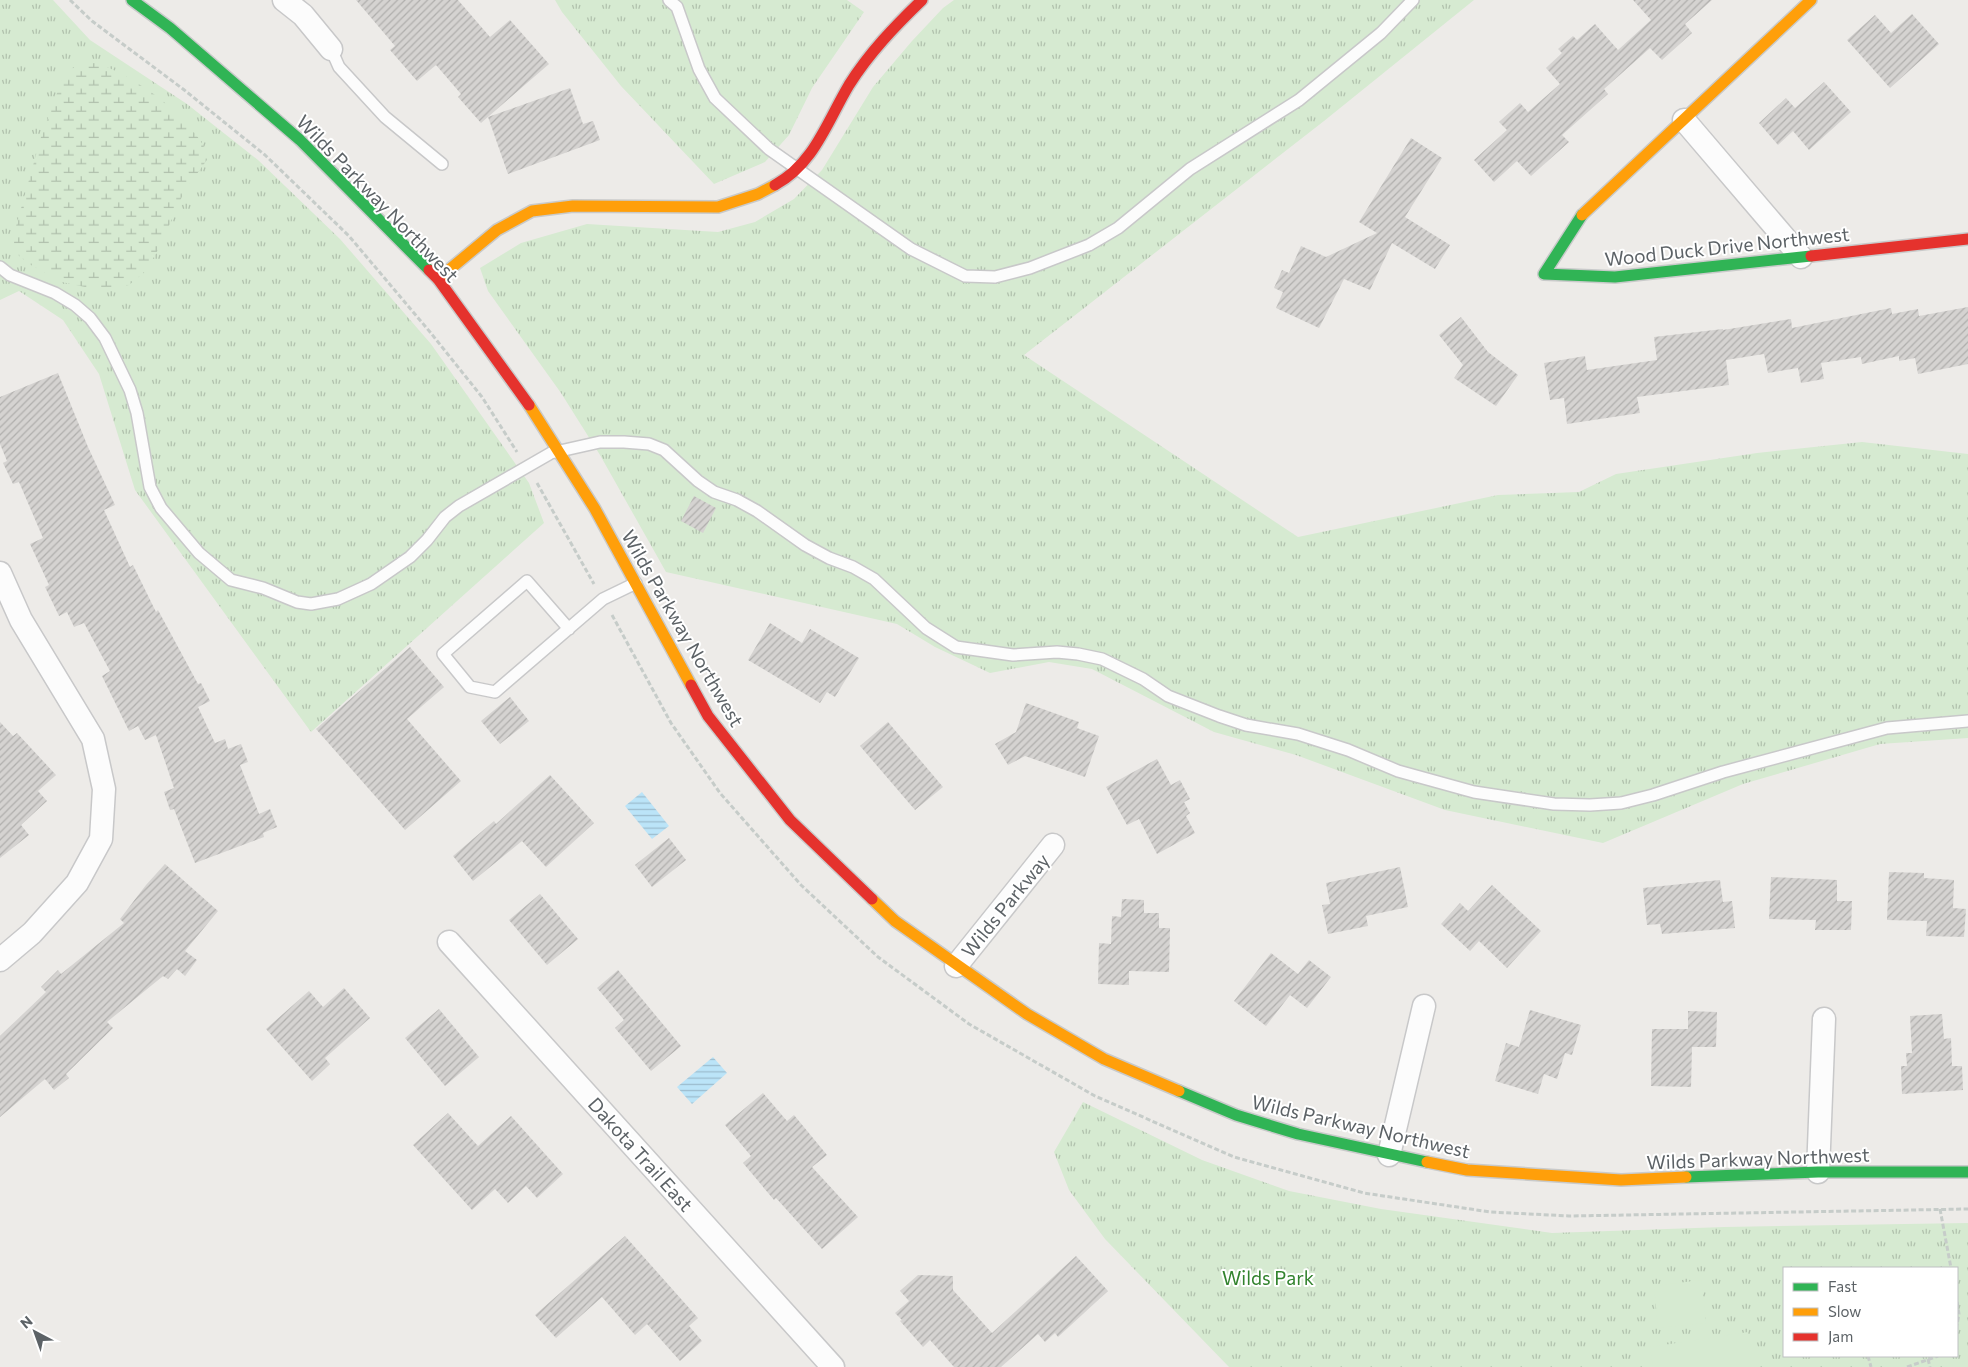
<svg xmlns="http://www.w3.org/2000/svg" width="1968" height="1367" viewBox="0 0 1968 1367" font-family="Commissioner,sans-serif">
<defs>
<pattern id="grass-tufts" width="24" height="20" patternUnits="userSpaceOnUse" patternTransform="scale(1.25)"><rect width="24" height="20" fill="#d6ead1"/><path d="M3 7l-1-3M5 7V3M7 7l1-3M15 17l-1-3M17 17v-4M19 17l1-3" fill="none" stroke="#b1c1ad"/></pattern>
<pattern id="wetland-marsh" width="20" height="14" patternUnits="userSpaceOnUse" patternTransform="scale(1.25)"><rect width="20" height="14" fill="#d6ead1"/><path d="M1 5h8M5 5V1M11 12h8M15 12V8" fill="none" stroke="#b1c1ad"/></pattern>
<pattern id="water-rules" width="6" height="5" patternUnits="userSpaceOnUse" patternTransform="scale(1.25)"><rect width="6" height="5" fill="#bbe4f8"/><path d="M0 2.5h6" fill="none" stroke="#9bbccd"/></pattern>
<pattern id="building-hatch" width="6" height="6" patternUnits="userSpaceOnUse" patternTransform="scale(1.25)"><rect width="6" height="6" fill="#d5d3d1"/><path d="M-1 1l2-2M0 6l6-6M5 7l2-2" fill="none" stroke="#b0afad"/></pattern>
</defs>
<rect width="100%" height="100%" fill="#edebe8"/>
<g fill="url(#grass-tufts)" fill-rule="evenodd">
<path d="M 0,0 L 53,0 L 90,40 L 187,104 L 258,160 L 340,239 L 431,344 L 529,483 L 544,523 L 311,732 L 135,490 L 99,374 L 63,320 L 19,291 L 0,300 Z"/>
<path d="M 555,0 L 847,0 L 864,12 L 812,88 L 789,135 L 765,162 L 714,184 L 621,86 L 562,12 Z"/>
<path d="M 954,0 L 1474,0 L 1324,121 L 1024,355 L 1298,537 L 1498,495 L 1579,492 L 1616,474 L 1757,453 L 1862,442 L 1968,454 L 1968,738 L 1880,744 L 1743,784 L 1603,843 L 1445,810 L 1296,755 L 1214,732 L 1092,669 L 1049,662 L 990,673 L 935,647 L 897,624 L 666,572 L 600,455 L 561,393 L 488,291 L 480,268 L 521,243 L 587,224 L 718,232 L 755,222 L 794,199 L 822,170 L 873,87 L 912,41 L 943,8 Z"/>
<path d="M 1083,1102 L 1202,1160 L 1289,1191 L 1381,1209 L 1552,1233 L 1724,1227 L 1968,1223 L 1968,1367 L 1229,1367 L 1105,1239 L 1069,1190 L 1054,1152 ZM 1784,1268 L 1957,1268 L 1957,1356 L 1784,1356 Z"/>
</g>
<path fill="url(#wetland-marsh)" d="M 97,63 C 138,78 193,117 209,157 L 184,192 L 159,248 L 146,271 L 129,285 L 110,291 L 94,289 L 62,282 L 31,265 L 19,256 L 14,244 L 15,230 L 41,137 L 64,74 L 78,64 Z"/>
<g fill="#d6ead1">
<path d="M 1701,1280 L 1706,1323 L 1658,1328 L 1654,1286 Z"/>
<path d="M 1748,1332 L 1753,1367 L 1653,1367 L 1650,1347 Z"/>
</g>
<g fill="url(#water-rules)">
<path d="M 642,792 L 669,826 L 652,839 L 625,806 Z"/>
<path d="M 713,1057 L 727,1073 L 692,1104 L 677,1087 Z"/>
</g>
<g fill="url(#building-hatch)">
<path d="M 356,0 L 458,0 L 490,37 L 510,20 L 549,64 L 481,123 L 458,97 L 461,94 L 436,65 L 417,81 L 390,50 L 395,46 Z"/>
<path d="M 1633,0 L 1712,0 L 1685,24 L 1692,33 L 1662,60 L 1650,48 L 1604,89 L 1608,94 L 1562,135 L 1569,142 L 1531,176 L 1517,161 L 1494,182 L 1474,160 L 1507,130 L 1499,122 L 1520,103 L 1528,112 L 1560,84 L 1546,68 L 1562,53 L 1558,49 L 1573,36 L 1577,40 L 1595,24 L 1618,50 L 1651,20 Z"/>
<path d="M 1912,14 L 1939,44 L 1890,88 L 1847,40 L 1875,15 L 1891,33 Z"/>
<path d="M 1824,82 L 1851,112 L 1809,150 L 1793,131 L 1778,145 L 1759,123 L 1786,98 L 1795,108 Z"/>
<path d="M 570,88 L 583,124 L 593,121 L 600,140 L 508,174 L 488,117 Z"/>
<path d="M 1411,138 L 1442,158 L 1405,217 L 1450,245 L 1435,269 L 1392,243 L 1370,290 L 1344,279 L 1319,328 L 1276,308 L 1283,292 L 1274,288 L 1282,270 L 1289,273 L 1301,246 L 1326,257 L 1377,233 L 1359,222 Z"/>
<path d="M 1968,307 L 1968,364 L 1918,374 L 1915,358 L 1899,361 L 1899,356 L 1862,364 L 1861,357 L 1821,363 L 1824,379 L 1801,383 L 1798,368 L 1768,373 L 1764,354 L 1726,360 L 1729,385 L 1637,397 L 1640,413 L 1567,424 L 1564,398 L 1550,400 L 1544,363 L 1585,356 L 1587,370 L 1657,360 L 1654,337 L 1723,329 L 1723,330 L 1791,319 L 1792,328 L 1891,308 L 1892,314 L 1918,309 L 1919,316 Z"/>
<path d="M 1461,317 L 1488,352 L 1518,375 L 1496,406 L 1454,378 L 1463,365 L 1439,335 Z"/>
<path d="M 58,373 L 88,447 L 115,505 L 104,510 L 130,567 L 133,565 L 156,612 L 158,610 L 198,684 L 201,683 L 210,701 L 198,707 L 215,743 L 225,739 L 228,749 L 241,744 L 248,762 L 240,765 L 259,814 L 270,809 L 277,827 L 263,833 L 264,837 L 195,863 L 174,809 L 170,810 L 164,792 L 174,788 L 156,735 L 145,740 L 138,726 L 129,731 L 102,676 L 110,671 L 84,623 L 74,627 L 67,612 L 59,616 L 45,587 L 49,585 L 30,544 L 43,538 L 19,482 L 13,484 L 3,463 L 7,461 L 0,444 L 0,397 Z"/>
<path d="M 694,496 L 716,508 L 703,533 L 681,521 Z"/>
<path d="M 770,623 L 802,643 L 810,629 L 859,658 L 835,697 L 827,692 L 820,703 L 748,660 Z"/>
<path d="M 410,647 L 444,687 L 407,719 L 461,781 L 405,830 L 316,729 Z"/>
<path d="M 510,697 L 529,721 L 500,744 L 481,721 Z"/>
<path d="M 1026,703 L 1079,722 L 1077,728 L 1099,736 L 1085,777 L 1025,756 L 1008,765 L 995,744 L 1016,732 Z"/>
<path d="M 0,722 L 13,736 L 17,733 L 56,775 L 38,791 L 47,801 L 21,825 L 29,835 L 0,858 Z"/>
<path d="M 888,722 L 943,787 L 915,810 L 860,746 Z"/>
<path d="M 1157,759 L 1171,785 L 1180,780 L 1190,799 L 1184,802 L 1190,813 L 1186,816 L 1195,833 L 1157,854 L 1139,819 L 1127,825 L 1106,787 Z"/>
<path d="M 550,775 L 594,823 L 546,867 L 522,841 L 473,881 L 453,856 L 494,821 L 496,824 Z"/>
<path d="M 669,838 L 686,860 L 652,887 L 635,865 Z"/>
<path d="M 165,864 L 218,911 L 185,951 L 197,960 L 185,976 L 177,969 L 168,979 L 163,976 L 107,1022 L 113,1028 L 66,1074 L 69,1078 L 54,1090 L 45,1079 L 0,1117 L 0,1036 L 46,992 L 41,987 L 58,970 L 61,974 L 124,923 L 120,919 L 146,885 Z"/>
<path d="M 1400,867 L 1408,907 L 1366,916 L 1368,926 L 1328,934 L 1322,905 L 1330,904 L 1326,883 Z"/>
<path d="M 1889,872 L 1924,873 L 1924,878 L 1954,880 L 1953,908 L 1966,909 L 1964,937 L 1926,936 L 1927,921 L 1887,920 Z"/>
<path d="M 1771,877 L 1837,880 L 1837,901 L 1852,901 L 1851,930 L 1815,930 L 1816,920 L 1769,919 Z"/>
<path d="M 1720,880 L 1723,902 L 1732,901 L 1735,928 L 1662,934 L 1660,924 L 1647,925 L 1643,888 Z"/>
<path d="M 1492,885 L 1541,931 L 1507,968 L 1479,941 L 1470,951 L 1441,924 L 1460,903 L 1468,911 Z"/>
<path d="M 540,894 L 578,939 L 547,965 L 509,920 Z"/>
<path d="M 1122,899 L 1144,900 L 1144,913 L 1159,913 L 1159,928 L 1170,928 L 1169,972 L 1129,971 L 1129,985 L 1098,984 L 1099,943 L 1111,944 L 1112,916 L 1121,917 Z"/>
<path d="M 1271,953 L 1298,974 L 1309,960 L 1331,977 L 1307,1008 L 1290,995 L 1266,1026 L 1234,1001 Z"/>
<path d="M 618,970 L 681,1046 L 651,1071 L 615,1028 L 624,1020 L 597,988 Z"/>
<path d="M 344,988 L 370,1018 L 325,1058 L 330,1064 L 312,1081 L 266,1029 L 309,991 L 323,1007 Z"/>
<path d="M 439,1009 L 479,1057 L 445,1086 L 405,1038 Z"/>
<path d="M 1530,1010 L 1581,1025 L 1572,1055 L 1565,1053 L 1557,1079 L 1544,1074 L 1538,1094 L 1495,1081 L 1506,1043 L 1519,1047 Z"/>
<path d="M 1688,1011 L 1717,1012 L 1716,1047 L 1692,1047 L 1691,1087 L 1651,1086 L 1652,1029 L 1688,1029 Z"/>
<path d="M 1942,1014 L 1944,1039 L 1951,1038 L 1952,1066 L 1962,1066 L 1963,1090 L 1902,1094 L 1901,1066 L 1907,1066 L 1906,1053 L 1912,1053 L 1910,1016 Z"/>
<path d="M 763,1093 L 787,1121 L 794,1115 L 827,1155 L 812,1167 L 858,1217 L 822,1249 L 776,1198 L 774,1200 L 743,1163 L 751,1156 L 725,1125 Z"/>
<path d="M 448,1113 L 478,1146 L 511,1116 L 563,1174 L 537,1198 L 526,1186 L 508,1203 L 495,1189 L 472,1210 L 413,1145 Z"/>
<path d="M 625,1236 L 698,1318 L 689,1326 L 702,1341 L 680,1361 L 647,1324 L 635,1335 L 602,1297 L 556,1338 L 535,1315 Z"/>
<path d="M 1076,1256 L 1108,1291 L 1058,1337 L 1055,1333 L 1045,1342 L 1038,1334 L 1001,1367 L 954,1367 L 930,1340 L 923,1347 L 900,1321 L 902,1320 L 895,1313 L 909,1301 L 900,1291 L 918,1275 L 953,1276 L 953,1290 L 992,1333 Z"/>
</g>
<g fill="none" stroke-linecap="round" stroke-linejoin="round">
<defs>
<g id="lane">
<path d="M 669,0 L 677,7 L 699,69 L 715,98 L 769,149 L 911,249 L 965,276 L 995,277 L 1030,268 L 1089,245 L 1118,228 L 1190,169 L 1299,100 L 1381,33 L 1413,0"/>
<path d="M 331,49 L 339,67 L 385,117 L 442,164"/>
<path d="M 0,267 L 10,275 L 55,293 L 75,305 L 90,318 L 105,338 L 130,390 L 137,413 L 150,487 L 161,508 L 199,553 L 231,580 L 263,588 L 297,602 L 311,604 L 338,599 L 371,584 L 410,557 L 427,540 L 445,517 L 459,506 L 551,453 L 600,442 L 624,442 L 649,444 L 664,450 L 698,481 L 714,492 L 737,500 L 757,511 L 805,545 L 829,558 L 853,567 L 874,579 L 926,628 L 956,647 L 1013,655 L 1057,652 L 1078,654 L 1102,659 L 1143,679 L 1168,696 L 1219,716 L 1246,725 L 1298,734 L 1348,750 L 1398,771 L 1474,792 L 1554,804 L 1590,805 L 1621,803 L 1653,795 L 1723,772 L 1887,728 L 1968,721"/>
<path d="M 569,629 L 527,581 L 443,654 L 470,687 L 495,692 L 603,599 L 636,583"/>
</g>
<g id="street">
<path d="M 284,0 L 303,15 L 331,49"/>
<path d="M 1684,120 L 1801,257"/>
<path d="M 0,573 L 21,620 L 93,739 L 104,789 L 101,839 L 77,883 L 32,933 L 0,960"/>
<path d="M 449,942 L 833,1367"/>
<path d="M 956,966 L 1053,845"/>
<path d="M 1389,1155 L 1424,1006"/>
<path d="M 1818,1172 L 1824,1019"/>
</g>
<g id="fast">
<path d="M 132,0 L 170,28 L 300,140 L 429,270"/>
<path d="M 1582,215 L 1544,274 L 1615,277 L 1811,256"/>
<path d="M 1179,1091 L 1236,1115 L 1298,1134 L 1427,1162"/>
<path d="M 1686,1177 L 1818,1172 L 1968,1172"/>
</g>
<g id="slow">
<path d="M 1582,215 L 1811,0"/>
<path d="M 438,279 L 497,230 L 532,211 L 573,206 L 718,207 L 758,194 L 775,185"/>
<path d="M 529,405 L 595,509 L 691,685"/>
<path d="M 872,899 L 895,921 L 1027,1014 L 1104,1059 L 1179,1091"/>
<path d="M 1427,1162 L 1467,1170 L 1621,1180 L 1686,1177"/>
</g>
<g id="jam">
<path d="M 775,185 C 814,164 827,122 849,85 C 869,53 895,26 922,0"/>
<path d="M 1811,256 L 1968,239"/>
<path d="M 429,270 L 438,279 L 529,405"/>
<path d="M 691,685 L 708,716 L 790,820 L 872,899"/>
</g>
</defs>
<use href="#lane" stroke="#c8c8c9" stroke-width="14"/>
<use href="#street" stroke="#c8c8c9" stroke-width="25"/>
<use href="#fast" stroke="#c9caca" stroke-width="14"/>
<use href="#slow" stroke="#c9caca" stroke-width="14"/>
<use href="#jam" stroke="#c9caca" stroke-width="14"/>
<g stroke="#c6ccc9" stroke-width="3" stroke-dasharray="5 2.5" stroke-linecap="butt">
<path d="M 70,0 L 92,21 L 183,89 L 265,155 L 349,236 L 430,332 L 482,397 L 517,452"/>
<path d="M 537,483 L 594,584"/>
<path d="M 612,615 L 671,723 L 720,793 L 801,885 L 878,957 L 969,1024 L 1095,1096 L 1234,1157 L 1364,1193 L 1490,1212 L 1569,1216 L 1968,1209"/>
<path d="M 1940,1209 L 1951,1268"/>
<path d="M 1957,1302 L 1959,1314 L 1957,1325"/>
<path d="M 1868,1356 L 1871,1367"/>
<path d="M 1928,1359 L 1930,1367"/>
<path d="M 1907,1367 L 1938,1356"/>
</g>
<use href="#lane" stroke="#fcfcfc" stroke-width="11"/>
<use href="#street" stroke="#fcfcfc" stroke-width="22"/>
<use href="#fast" stroke="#30b455" stroke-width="11"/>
<use href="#slow" stroke="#ff9f0a" stroke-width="11"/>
<use href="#jam" stroke="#e5322d" stroke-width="11"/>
</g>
<g text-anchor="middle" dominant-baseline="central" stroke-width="4" stroke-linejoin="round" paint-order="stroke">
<g font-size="19" fill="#5c6266" stroke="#fff">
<text transform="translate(378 198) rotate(46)">Wilds Parkway Northwest</text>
<text transform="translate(1727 246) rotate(-6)">Wood Duck Drive Northwest</text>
<text transform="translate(683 628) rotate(60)">Wilds Parkway Northwest</text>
<text transform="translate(1005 905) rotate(-51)">Wilds Parkway</text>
<text transform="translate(1361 1126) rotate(13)">Wilds Parkway Northwest</text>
<text transform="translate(641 1154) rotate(48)">Dakota Trail East</text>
<text transform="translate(1758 1158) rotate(-2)">Wilds Parkway Northwest</text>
</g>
<g font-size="19" fill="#32832e" stroke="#fff">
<text x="1268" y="1277">Wilds Park</text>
</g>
</g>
<rect x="1783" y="1267" width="175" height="90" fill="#ffffff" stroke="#bec0c2"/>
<rect x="1793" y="1283" width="25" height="8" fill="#30b455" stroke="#bec0c2"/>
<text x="1828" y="1292" font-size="15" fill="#5c6266">Fast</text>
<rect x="1793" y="1308" width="25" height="8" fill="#ff9f0a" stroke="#bec0c2"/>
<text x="1828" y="1317" font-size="15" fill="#5c6266">Slow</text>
<rect x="1793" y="1333" width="25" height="8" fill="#e5322d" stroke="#bec0c2"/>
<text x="1828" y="1342" font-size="15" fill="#5c6266">Jam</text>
<g transform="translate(35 1332) rotate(319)" stroke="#ffffff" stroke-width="4" paint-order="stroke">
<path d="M0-4L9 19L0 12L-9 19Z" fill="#5c6266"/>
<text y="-8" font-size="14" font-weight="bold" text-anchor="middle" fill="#5c6266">N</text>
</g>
</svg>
